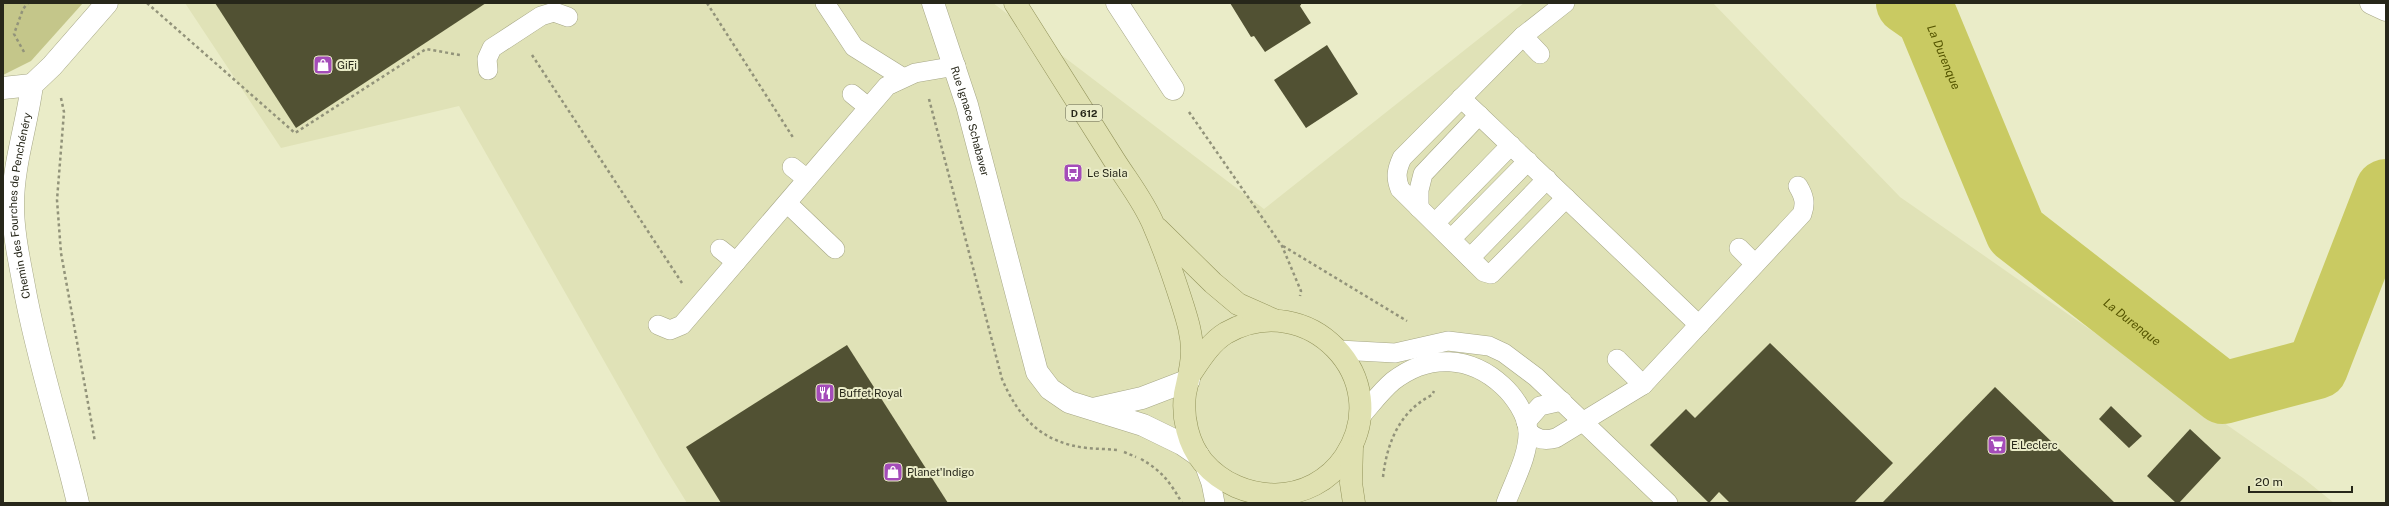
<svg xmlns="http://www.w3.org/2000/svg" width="2389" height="506" viewBox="0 0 2389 506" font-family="'Public Sans',sans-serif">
<rect width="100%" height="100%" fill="#eaecc8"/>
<path fill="#e0e2b7" d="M 185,3 L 993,3 L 1264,209 L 1524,3 L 1713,3 L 1900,197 L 2303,478 L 2334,503 L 687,503 L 661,461 L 459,106 L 281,148 Z"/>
<path fill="#c4c68a" d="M 3,3 L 83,3 L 31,61 L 3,75 Z"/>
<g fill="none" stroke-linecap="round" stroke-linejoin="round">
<path stroke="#c9ca62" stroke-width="62" id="s1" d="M 1907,3 L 1927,17 L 2016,232 L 2223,393 L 2317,368 L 2386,190"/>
</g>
<g fill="#515133">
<path d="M 215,3 L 486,3 L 296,128 Z"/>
<path d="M 1230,3 L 1302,3 L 1300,6 L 1311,23 L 1265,52 L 1254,36 L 1251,37 Z"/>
<path d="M 1327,45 L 1358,94 L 1306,128 L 1274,80 Z"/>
<path d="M 1770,343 L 1893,463 L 1854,503 L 1730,503 L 1719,492 L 1709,503 L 1650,445 L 1686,409 L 1695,418 Z"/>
<path d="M 847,345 L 948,503 L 721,503 L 686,447 Z"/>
<path d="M 1995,387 L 2115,503 L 1882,503 Z"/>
<path d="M 2111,406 L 2142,436 L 2129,448 L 2099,419 Z"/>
<path d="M 2190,429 L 2221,458 L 2179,503 L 2176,503 L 2147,476 Z"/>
</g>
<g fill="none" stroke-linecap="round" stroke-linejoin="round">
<defs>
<g id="service">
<path d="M 825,3 L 854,47 L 902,77"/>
<path d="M 1565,3 L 1523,36 L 1402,158 C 1397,169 1395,177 1400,189 L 1484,272 L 1491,274 L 1566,198"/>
<path d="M 1523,36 L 1540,54"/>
<path d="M 488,70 L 487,59 L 492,48 L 541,16 L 554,12 L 568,17"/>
<path d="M 852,94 L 868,107"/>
<path d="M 1461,98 L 1699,325"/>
<path d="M 792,167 L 807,179"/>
<path d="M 787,203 L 835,249"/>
<path d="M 1419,208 L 1419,190 L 1423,174 L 1479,115"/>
<path d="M 1435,223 L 1511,145"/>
<path d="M 1451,239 L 1528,161"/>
<path d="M 1739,248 L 1755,264"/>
<path d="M 720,249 L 736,262"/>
<path d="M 1470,258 L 1547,179"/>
<path d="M 658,325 L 670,330 L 682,325 L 887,86 L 915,73 L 956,66"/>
<path d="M 1339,350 L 1395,353 L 1448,341 L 1489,346 L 1504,353 L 1536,377 L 1668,503"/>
<path d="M 1617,359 L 1643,385"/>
<path d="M 1360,417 C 1371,405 1380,392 1393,381 C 1429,353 1471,356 1503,386 C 1514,396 1527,415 1528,431 C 1529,455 1514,481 1506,503"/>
<path d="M 1526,422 L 1540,406 L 1562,401"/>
<path d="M 1528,431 C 1536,440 1545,441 1556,438 L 1643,385 L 1802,214 C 1806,203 1804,196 1798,186"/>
<path d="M 1204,464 L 1211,483 L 1215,503"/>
</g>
<g id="minor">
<path id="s2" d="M 933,3 L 967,105 L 1037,372 L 1050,389 L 1069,402 L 1143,425 L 1182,444 L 1198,455"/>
<path d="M 1117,3 L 1173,89"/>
<path d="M 2371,3 L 2386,10"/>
<path d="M 3,88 L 32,85"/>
<path d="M 1093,409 L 1142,398 L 1189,380"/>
<path id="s3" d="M 78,503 C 61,430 37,359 24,286 C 19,259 13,232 13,205 C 13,164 27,125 32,85 L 52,66 L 107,3"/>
</g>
<g id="primary">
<path d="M 1015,3 C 1047,54 1079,105 1111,155 C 1125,178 1144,201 1154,226 C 1165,251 1174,278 1182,303 C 1187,319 1192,334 1192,351 C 1192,366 1188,379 1185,394 C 1182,417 1188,444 1203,462 C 1241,506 1312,506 1345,457 C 1397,378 1307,287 1226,333 C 1211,342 1201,358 1191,373"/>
<path d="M 1158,229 L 1213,283 L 1238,304 L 1274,320"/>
<path d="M 1352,447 L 1351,483 L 1354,503"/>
</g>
</defs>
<use href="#service" stroke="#a6a786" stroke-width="20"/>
<use href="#minor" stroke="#a6a786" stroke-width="23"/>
<use href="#primary" stroke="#92935a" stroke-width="23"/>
<g stroke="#92937a" stroke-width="2.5" stroke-dasharray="3 3" stroke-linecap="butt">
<path d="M 147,3 L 295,133 L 426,49 L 460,55"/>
<path d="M 707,3 L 794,139"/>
<path d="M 24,52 L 14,34 L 23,9 L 28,3"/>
<path d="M 532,55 L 682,283"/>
<path d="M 61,98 L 64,112 L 57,200 L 61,253 L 95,442"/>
<path d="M 929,99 L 1002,379 C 1019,419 1043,443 1087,448 C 1097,449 1108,449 1118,450"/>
<path d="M 1189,112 L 1282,246 L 1301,291 L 1300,296"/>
<path d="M 1283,246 L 1407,321"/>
<path d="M 1124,452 L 1136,457"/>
<path d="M 1141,459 C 1162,471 1170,482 1182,503"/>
<path d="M 1383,477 C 1387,442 1400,411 1432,395 L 1434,391"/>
</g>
<use href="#service" stroke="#fff" stroke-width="19"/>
<use href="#minor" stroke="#fff" stroke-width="22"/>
<use href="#primary" stroke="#e0e1b1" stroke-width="22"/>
</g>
<defs>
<symbol id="shop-square" viewBox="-11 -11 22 22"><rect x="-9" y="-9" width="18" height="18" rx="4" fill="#a44cb9" stroke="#eaecc8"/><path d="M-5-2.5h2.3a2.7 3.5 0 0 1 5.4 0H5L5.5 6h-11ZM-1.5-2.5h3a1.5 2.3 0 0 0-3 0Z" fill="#fff"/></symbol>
<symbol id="bus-square" viewBox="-11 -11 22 22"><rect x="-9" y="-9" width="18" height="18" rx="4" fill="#a44cb9" stroke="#eaecc8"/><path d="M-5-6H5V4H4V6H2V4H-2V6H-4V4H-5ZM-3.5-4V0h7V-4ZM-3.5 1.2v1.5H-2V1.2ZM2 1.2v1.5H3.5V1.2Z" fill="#fff"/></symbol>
<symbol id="restaurant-square" viewBox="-11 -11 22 22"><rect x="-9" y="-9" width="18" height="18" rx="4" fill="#a44cb9" stroke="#eaecc8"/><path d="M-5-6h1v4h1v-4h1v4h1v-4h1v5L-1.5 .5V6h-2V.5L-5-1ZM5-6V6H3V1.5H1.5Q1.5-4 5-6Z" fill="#fff"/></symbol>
<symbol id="supermarket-square" viewBox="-11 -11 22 22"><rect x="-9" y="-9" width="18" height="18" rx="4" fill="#a44cb9" stroke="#eaecc8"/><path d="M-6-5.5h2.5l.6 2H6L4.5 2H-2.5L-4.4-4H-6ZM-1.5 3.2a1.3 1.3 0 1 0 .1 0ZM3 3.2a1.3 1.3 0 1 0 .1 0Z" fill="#fff"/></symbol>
</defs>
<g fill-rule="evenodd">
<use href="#shop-square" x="312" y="54" width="22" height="22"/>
<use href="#bus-square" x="1062" y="162" width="22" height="22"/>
<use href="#restaurant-square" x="814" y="382" width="22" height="22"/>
<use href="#supermarket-square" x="1986" y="434" width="22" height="22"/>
<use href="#shop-square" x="882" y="461" width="22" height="22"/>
</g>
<g text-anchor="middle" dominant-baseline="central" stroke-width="4" stroke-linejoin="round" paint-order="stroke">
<rect fill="#eaecc8" stroke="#62624e" stroke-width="1" x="1066" y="105" width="36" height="16" rx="3"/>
<g font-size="10" font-weight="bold" fill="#27271a">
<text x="1084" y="113">D 612</text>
</g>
<g font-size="11" fill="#27271a" stroke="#eaecc8" text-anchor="start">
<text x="337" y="65">GiFi</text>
<text x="1087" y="173">Le Siala</text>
<text x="839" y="393">Buffet Royal</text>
<text x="2011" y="445">E.Leclerc</text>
<text x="907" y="472">Planet'Indigo</text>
</g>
<g font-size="11" fill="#27271a" stroke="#eaecc8">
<text stroke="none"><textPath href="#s2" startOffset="124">Rue Ignace Schabaver</textPath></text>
<text stroke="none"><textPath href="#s3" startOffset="305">Chemin des Fourches de Penchénéry</textPath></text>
</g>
<g font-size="12" font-style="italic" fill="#555501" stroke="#eaecc8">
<text stroke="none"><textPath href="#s1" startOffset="68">La Durenque</textPath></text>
<text stroke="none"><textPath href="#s1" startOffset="404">La Durenque</textPath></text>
</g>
</g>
<rect width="2389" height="506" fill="none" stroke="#27271a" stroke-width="8"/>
<path d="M2249 486v6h103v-6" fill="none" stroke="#27271a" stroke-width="2"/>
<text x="2255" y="486" font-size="12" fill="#27271a" stroke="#eaecc8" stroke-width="3" paint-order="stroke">20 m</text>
</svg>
